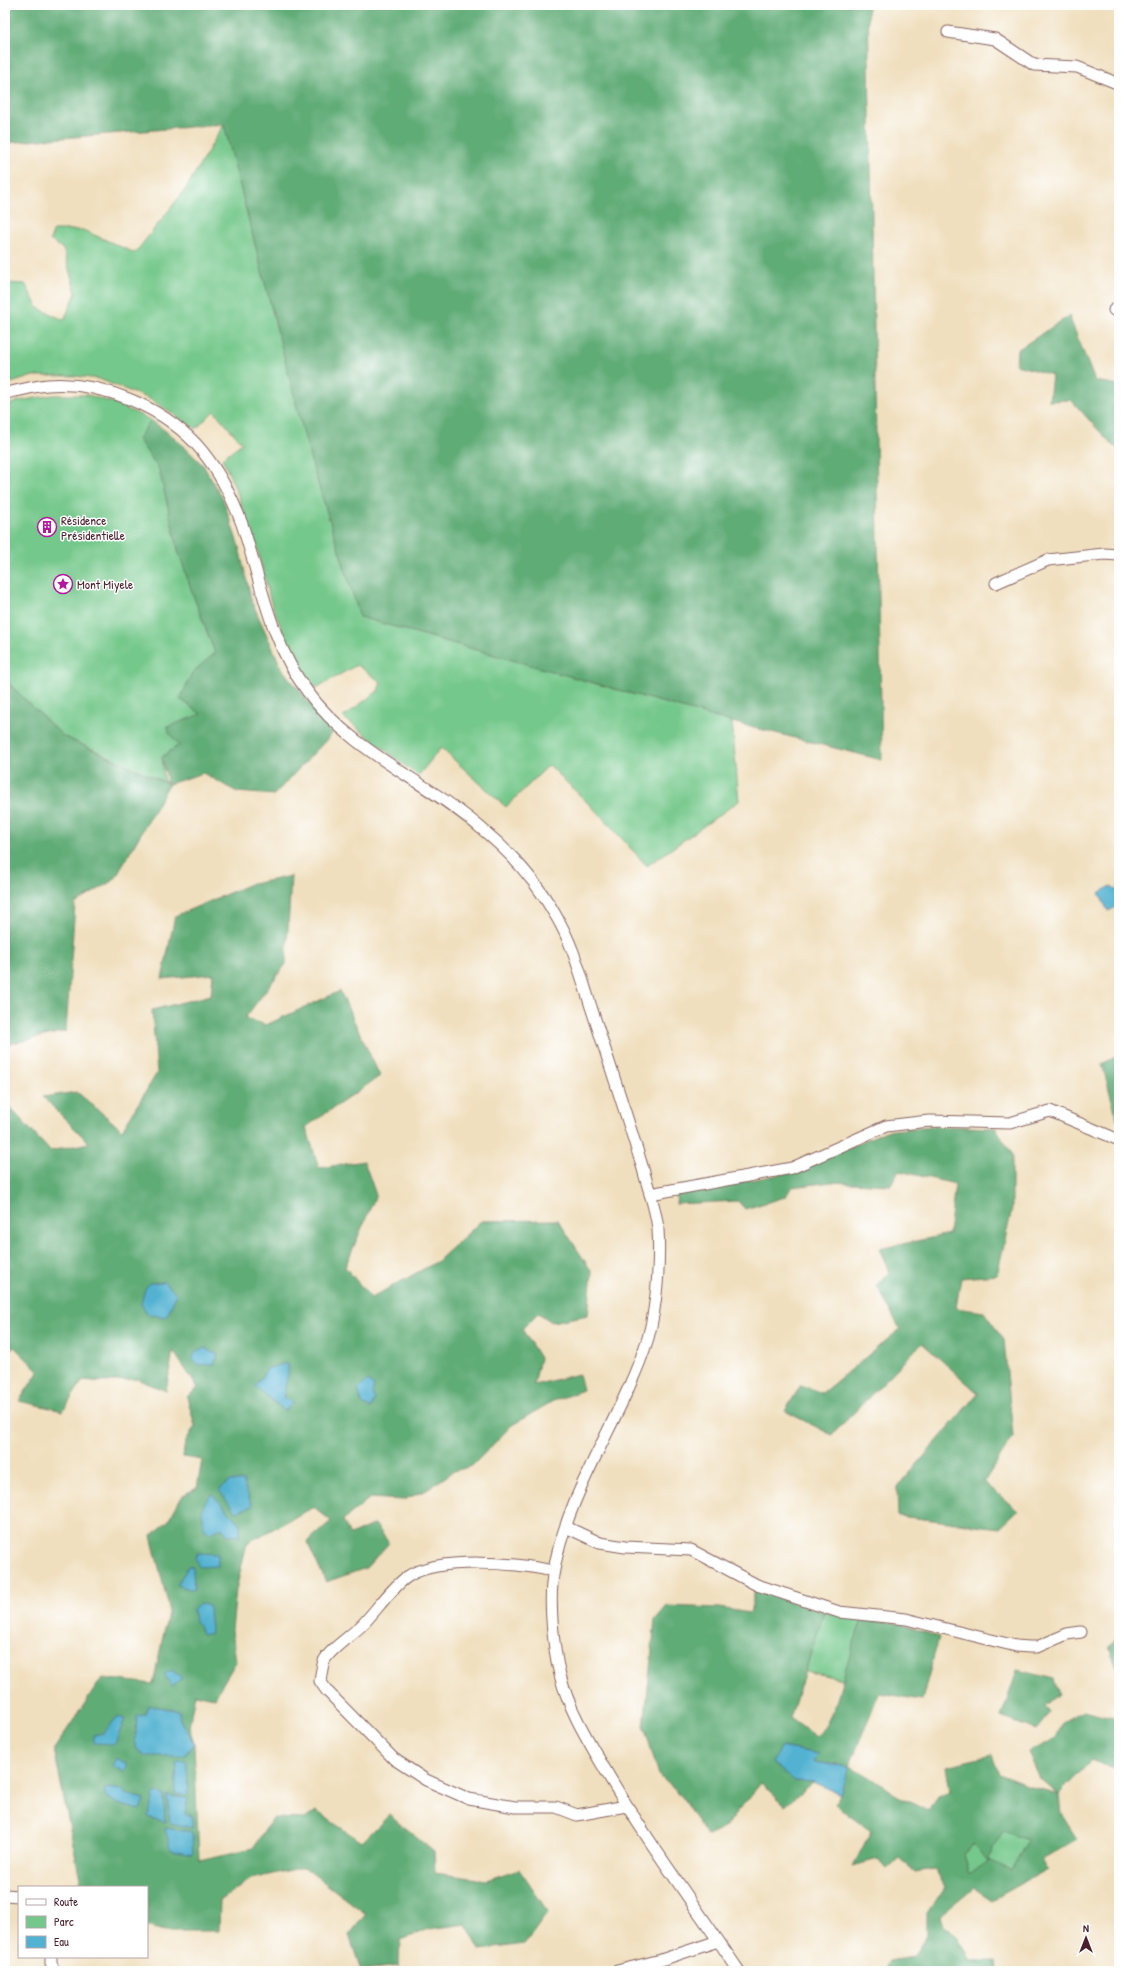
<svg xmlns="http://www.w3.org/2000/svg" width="1124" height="1976" viewBox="0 0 1124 1976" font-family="'Patrick Hand',sans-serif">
<rect width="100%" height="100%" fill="#fff"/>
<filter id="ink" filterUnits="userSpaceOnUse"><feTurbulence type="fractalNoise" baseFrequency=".025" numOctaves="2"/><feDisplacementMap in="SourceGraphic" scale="8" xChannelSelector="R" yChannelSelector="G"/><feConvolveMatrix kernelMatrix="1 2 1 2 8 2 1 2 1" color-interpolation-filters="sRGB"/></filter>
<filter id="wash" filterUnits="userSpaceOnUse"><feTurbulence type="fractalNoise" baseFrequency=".012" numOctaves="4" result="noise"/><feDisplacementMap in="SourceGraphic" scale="16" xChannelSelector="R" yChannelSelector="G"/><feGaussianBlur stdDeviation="0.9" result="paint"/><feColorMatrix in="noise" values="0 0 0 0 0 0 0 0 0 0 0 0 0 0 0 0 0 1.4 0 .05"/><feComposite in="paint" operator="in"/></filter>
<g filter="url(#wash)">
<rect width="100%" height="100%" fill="#f0dfbe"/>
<g fill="#75c88b" stroke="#60745b">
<path d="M 224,124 L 311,461 L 360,617 L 732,722 L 739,801 L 647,866 L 602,817 L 549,765 L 506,807 L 441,748 L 418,776 L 343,717 L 378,691 L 381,682 L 357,665 L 316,688 L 293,656 L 271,603 L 257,548 L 238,495 L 222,458 L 242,443 L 214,411 L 196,429 L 152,400 L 99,379 L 75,376 L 33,376 L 5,385 L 5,283 L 25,284 L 38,308 L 64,320 L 76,293 L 63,249 L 50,240 L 54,230 L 83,230 L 135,253 L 185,190 Z"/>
<path d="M 53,395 L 88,395 L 114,403 L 151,420 L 138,439 L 159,469 L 178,550 L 192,592 L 215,653 L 192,673 L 202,714 L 179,745 L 162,757 L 164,779 L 169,784 L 63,736 L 5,680 L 5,406 L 19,401 Z"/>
<path d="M 824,1612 L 862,1620 L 843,1679 L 805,1671 Z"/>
<path d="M 1003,1831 L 1029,1840 L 1011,1870 L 969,1874 L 963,1855 L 974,1845 L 988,1860 Z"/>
</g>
<g fill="#60ac77" stroke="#556651" fill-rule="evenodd">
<path d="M 5,5 L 868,5 L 882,760 L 732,722 L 360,617 L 311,461 L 224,124 L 5,143 Z"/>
<path d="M 1069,316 L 1095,381 L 1119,385 L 1119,448 L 1113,446 L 1071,400 L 1049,401 L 1052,375 L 1016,365 L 1017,350 Z"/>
<path d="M 151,420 L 175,438 L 203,465 L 223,499 L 239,547 L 252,602 L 282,669 L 322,718 L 332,734 L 274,795 L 237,792 L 203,773 L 169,784 L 115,879 L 75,904 L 66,1031 L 5,1045 L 5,680 L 63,736 L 168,784 L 162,757 L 179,745 L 169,733 L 167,727 L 201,714 L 180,699 L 192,673 L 215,653 L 192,592 L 178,550 L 159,469 L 138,439 Z"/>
<path d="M 291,876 L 286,964 L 245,1018 L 266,1025 L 340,991 L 380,1076 L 306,1127 L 319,1168 L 364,1161 L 376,1195 L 345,1267 L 371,1298 L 438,1261 L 481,1221 L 558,1220 L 592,1272 L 588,1315 L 552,1322 L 538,1313 L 522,1329 L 540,1358 L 534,1385 L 579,1374 L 583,1390 L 553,1401 L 512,1425 L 472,1466 L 454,1471 L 427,1490 L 403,1500 L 370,1498 L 343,1520 L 350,1535 L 375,1524 L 389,1543 L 366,1568 L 326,1582 L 307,1542 L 331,1521 L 314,1507 L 247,1543 L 236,1590 L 232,1630 L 236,1662 L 214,1698 L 195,1694 L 189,1726 L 194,1743 L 199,1860 L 253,1848 L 273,1818 L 305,1819 L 316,1811 L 362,1842 L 389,1815 L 434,1852 L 435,1873 L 486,1880 L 519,1869 L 548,1912 L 525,1944 L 480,1950 L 466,1924 L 429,1929 L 400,1940 L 399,1966 L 361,1970 L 349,1935 L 366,1914 L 304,1867 L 251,1879 L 220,1901 L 219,1931 L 165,1931 L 147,1926 L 147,1887 L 84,1887 L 81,1884 L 54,1749 L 102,1678 L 153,1684 L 169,1608 L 151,1536 L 168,1521 L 183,1495 L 197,1488 L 202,1460 L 183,1457 L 185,1442 L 195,1426 L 187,1397 L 198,1388 L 173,1351 L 166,1391 L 137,1379 L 104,1382 L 83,1380 L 63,1411 L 19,1401 L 39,1371 L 14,1347 L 5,1351 L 5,1102 L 50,1151 L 89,1143 L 43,1097 L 77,1092 L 122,1130 L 157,1073 L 152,1010 L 211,995 L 213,974 L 162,979 L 175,916 L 248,885 Z"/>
<path d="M 1119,1055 L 1119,1126 L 1102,1064 Z"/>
<path d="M 932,1126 L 996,1128 L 1012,1154 L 1012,1209 L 997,1275 L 961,1278 L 956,1308 L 984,1312 L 1004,1340 L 1013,1437 L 984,1482 L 1018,1511 L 1000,1528 L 898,1516 L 897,1488 L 978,1393 L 922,1343 L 832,1435 L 785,1411 L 801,1385 L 822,1393 L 900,1329 L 877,1286 L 889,1272 L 879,1249 L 949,1234 L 955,1184 L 899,1171 L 891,1185 L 831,1182 L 792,1187 L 785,1197 L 745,1209 L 738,1201 L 676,1204 L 677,1194 L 793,1172 L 886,1131 Z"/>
<path d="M 755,1590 L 824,1612 L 790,1718 L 816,1737 C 831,1722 838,1698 843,1678 C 848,1659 855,1639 862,1620 L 898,1623 L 939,1637 L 922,1700 L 879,1693 L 849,1767 L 870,1777 L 899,1797 L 928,1811 L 937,1795 L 950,1792 L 946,1766 L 992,1755 L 999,1774 L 1030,1786 L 1058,1794 L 1040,1779 L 1028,1752 L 1055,1739 L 1063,1722 L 1083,1711 L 1113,1718 L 1119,1716 L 1119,1771 L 1092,1760 L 1059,1794 L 1061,1814 L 1077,1839 L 1042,1859 L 1048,1869 L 992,1900 L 974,1888 L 940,1916 L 943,1926 L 957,1936 L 970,1961 L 996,1961 L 997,1971 L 885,1971 L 889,1961 L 913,1957 L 927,1935 L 927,1914 L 945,1887 L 935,1869 L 915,1872 L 899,1858 L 887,1869 L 878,1859 L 853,1866 L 871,1831 L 847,1814 L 835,1803 L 840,1794 L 848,1767 L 813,1762 L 819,1754 L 782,1747 L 795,1781 L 814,1782 L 785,1806 L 761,1783 L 724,1828 L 707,1836 L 682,1797 L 659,1775 L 644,1726 L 655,1620 L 667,1606 L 719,1608 L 750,1613 ZM 1003,1831 L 1028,1840 L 1011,1870 L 988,1860 ZM 974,1845 L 988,1861 L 969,1874 L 963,1855 Z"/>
<path d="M 1119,1636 L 1119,1671 L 1109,1647 Z"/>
<path d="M 1017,1670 L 1054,1679 L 1059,1694 L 1045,1706 L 1050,1713 L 1036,1730 L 1001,1717 Z"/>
<path d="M 35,1965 L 40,1971 L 5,1971 L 5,1969 Z"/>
</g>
<g fill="#52b2d1" stroke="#4e687e">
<path d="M 1111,886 L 1119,891 L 1119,906 L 1108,911 L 1099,893 Z"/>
<path d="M 164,1282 L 177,1294 L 166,1317 L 148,1314 L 141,1304 L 145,1289 L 150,1283 Z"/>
<path d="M 205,1348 L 218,1355 L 214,1364 L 199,1365 L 192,1359 L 196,1351 Z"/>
<path d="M 288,1363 L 288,1374 L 283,1397 L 293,1402 L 285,1411 L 255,1386 L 268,1368 Z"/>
<path d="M 367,1381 L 374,1386 L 372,1393 L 375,1399 L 371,1408 L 362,1404 L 358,1389 Z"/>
<path d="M 230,1481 L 243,1481 L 252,1506 L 236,1512 L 219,1490 Z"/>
<path d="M 212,1494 L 240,1524 L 240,1536 L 228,1535 L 222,1528 L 210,1533 L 205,1530 C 200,1514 200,1506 212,1494 Z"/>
<path d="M 198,1553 L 218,1554 L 218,1566 L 199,1567 L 195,1558 Z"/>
<path d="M 188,1566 L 193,1567 L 194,1590 L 176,1585 L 184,1574 Z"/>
<path d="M 200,1603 L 209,1606 L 211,1633 L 202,1635 L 199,1625 L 195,1621 L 193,1609 Z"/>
<path d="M 172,1670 L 182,1678 L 172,1686 L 164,1674 Z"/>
<path d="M 149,1705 L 179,1711 L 180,1720 L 194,1743 L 184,1756 L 146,1756 L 135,1748 L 137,1716 L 145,1715 Z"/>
<path d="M 117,1717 L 125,1719 L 115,1744 L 94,1743 L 93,1735 L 104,1733 Z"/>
<path d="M 782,1747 L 819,1754 L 813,1762 L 849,1767 L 840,1794 L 814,1782 L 795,1781 L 772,1763 Z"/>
<path d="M 116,1758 L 128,1764 L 124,1772 L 112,1766 Z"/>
<path d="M 177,1761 L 187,1761 L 188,1795 L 175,1794 Z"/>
<path d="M 105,1788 L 124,1790 L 126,1794 L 144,1799 L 140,1810 L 118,1804 L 105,1796 Z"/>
<path d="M 155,1792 L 164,1795 L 165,1822 L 148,1817 Z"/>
<path d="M 167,1796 L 188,1798 L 185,1814 L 192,1816 L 192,1828 L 170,1823 Z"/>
<path d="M 165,1828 L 192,1832 L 193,1854 L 171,1850 C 170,1840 166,1836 165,1828 Z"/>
</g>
</g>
<g filter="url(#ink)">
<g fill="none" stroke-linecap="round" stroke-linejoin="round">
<defs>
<g id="minor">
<path d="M 948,32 L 995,39 L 1034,65 L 1077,67 L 1119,84"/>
<path d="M 1114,310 L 1119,306"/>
<path d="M 5,393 C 19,391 34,386 48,385 C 101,381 160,406 196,444 C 216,466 232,497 242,524 C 261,581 270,642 307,691 C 352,753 426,780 482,829 C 511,853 538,884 556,916 C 574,946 582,980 593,1013 C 610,1065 627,1117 643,1169 C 648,1188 656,1209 658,1229 C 660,1261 657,1306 648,1338 C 623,1417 569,1487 554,1570 C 548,1597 553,1647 560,1675 C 568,1707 586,1737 603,1766 C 644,1837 693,1903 739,1971"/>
<path d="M 996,583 L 1048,560 L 1104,554 L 1119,555"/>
<path d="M 650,1194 L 792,1168 L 886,1126 L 929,1121 L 1010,1123 L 1050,1111 L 1119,1140"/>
<path d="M 566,1527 L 600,1543 L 625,1547 L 691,1550 L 757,1585 L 839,1612 L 906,1619 L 930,1625 L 1016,1646 L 1029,1647 L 1037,1647 L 1067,1634 L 1081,1632"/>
<path d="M 553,1571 C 518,1563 438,1556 407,1577 C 392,1587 375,1612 362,1625 C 352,1635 329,1650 324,1661 C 322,1667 321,1674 320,1681 L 327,1691 L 394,1759 L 426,1780 L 469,1799 L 515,1807 L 556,1807 L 577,1815 L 626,1806"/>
<path d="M 5,1895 L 19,1896"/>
<path d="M 51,1957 L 51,1964 L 55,1971"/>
<path d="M 617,1971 L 661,1960 L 718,1941"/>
</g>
</defs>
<use href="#minor" stroke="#84625e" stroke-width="13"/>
<use href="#minor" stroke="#fff" stroke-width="11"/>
</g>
</g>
<defs>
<symbol id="building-ring" viewBox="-11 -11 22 22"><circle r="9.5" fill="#fff" stroke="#b5179e" stroke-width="1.5"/><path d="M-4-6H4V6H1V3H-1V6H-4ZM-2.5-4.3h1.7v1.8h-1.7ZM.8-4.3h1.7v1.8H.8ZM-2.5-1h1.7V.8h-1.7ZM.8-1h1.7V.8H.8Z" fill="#b5179e"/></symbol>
<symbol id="sight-ring" viewBox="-11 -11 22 22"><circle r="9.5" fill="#fff" stroke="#b5179e" stroke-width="1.5"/><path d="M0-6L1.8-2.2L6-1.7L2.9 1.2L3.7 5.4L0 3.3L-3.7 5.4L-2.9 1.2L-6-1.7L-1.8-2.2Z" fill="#b5179e"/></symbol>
</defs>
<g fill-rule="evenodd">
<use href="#building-ring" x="36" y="516" width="22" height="22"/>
<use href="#sight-ring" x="52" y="573" width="22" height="22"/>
</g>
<g text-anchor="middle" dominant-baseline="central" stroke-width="3" stroke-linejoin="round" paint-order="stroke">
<g font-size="13" fill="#4a1f2b" stroke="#fff" text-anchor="start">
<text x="61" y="520">Résidence<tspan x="61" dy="15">Présidentielle</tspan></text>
<text x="77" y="584">Mont Miyele</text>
</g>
</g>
<rect width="1124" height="1976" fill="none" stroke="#fff" stroke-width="20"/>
<rect x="18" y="1886" width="130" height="72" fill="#ffffff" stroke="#b7a5aa"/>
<rect x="26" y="1899" width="20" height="6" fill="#ffffff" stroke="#b7a5aa"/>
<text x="54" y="1906" font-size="12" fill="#4a1f2b">Route</text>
<rect x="26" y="1916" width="20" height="12" fill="#75c88b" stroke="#b7a5aa"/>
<text x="54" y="1926" font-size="12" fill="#4a1f2b">Parc</text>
<rect x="26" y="1936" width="20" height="12" fill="#52b2d1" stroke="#b7a5aa"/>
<text x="54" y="1946" font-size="12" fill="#4a1f2b">Eau</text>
<g transform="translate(1086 1938)" stroke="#ffffff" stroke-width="3" paint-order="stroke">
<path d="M0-3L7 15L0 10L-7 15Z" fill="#4a1f2b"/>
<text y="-6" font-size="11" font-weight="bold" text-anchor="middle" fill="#4a1f2b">N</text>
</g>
</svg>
